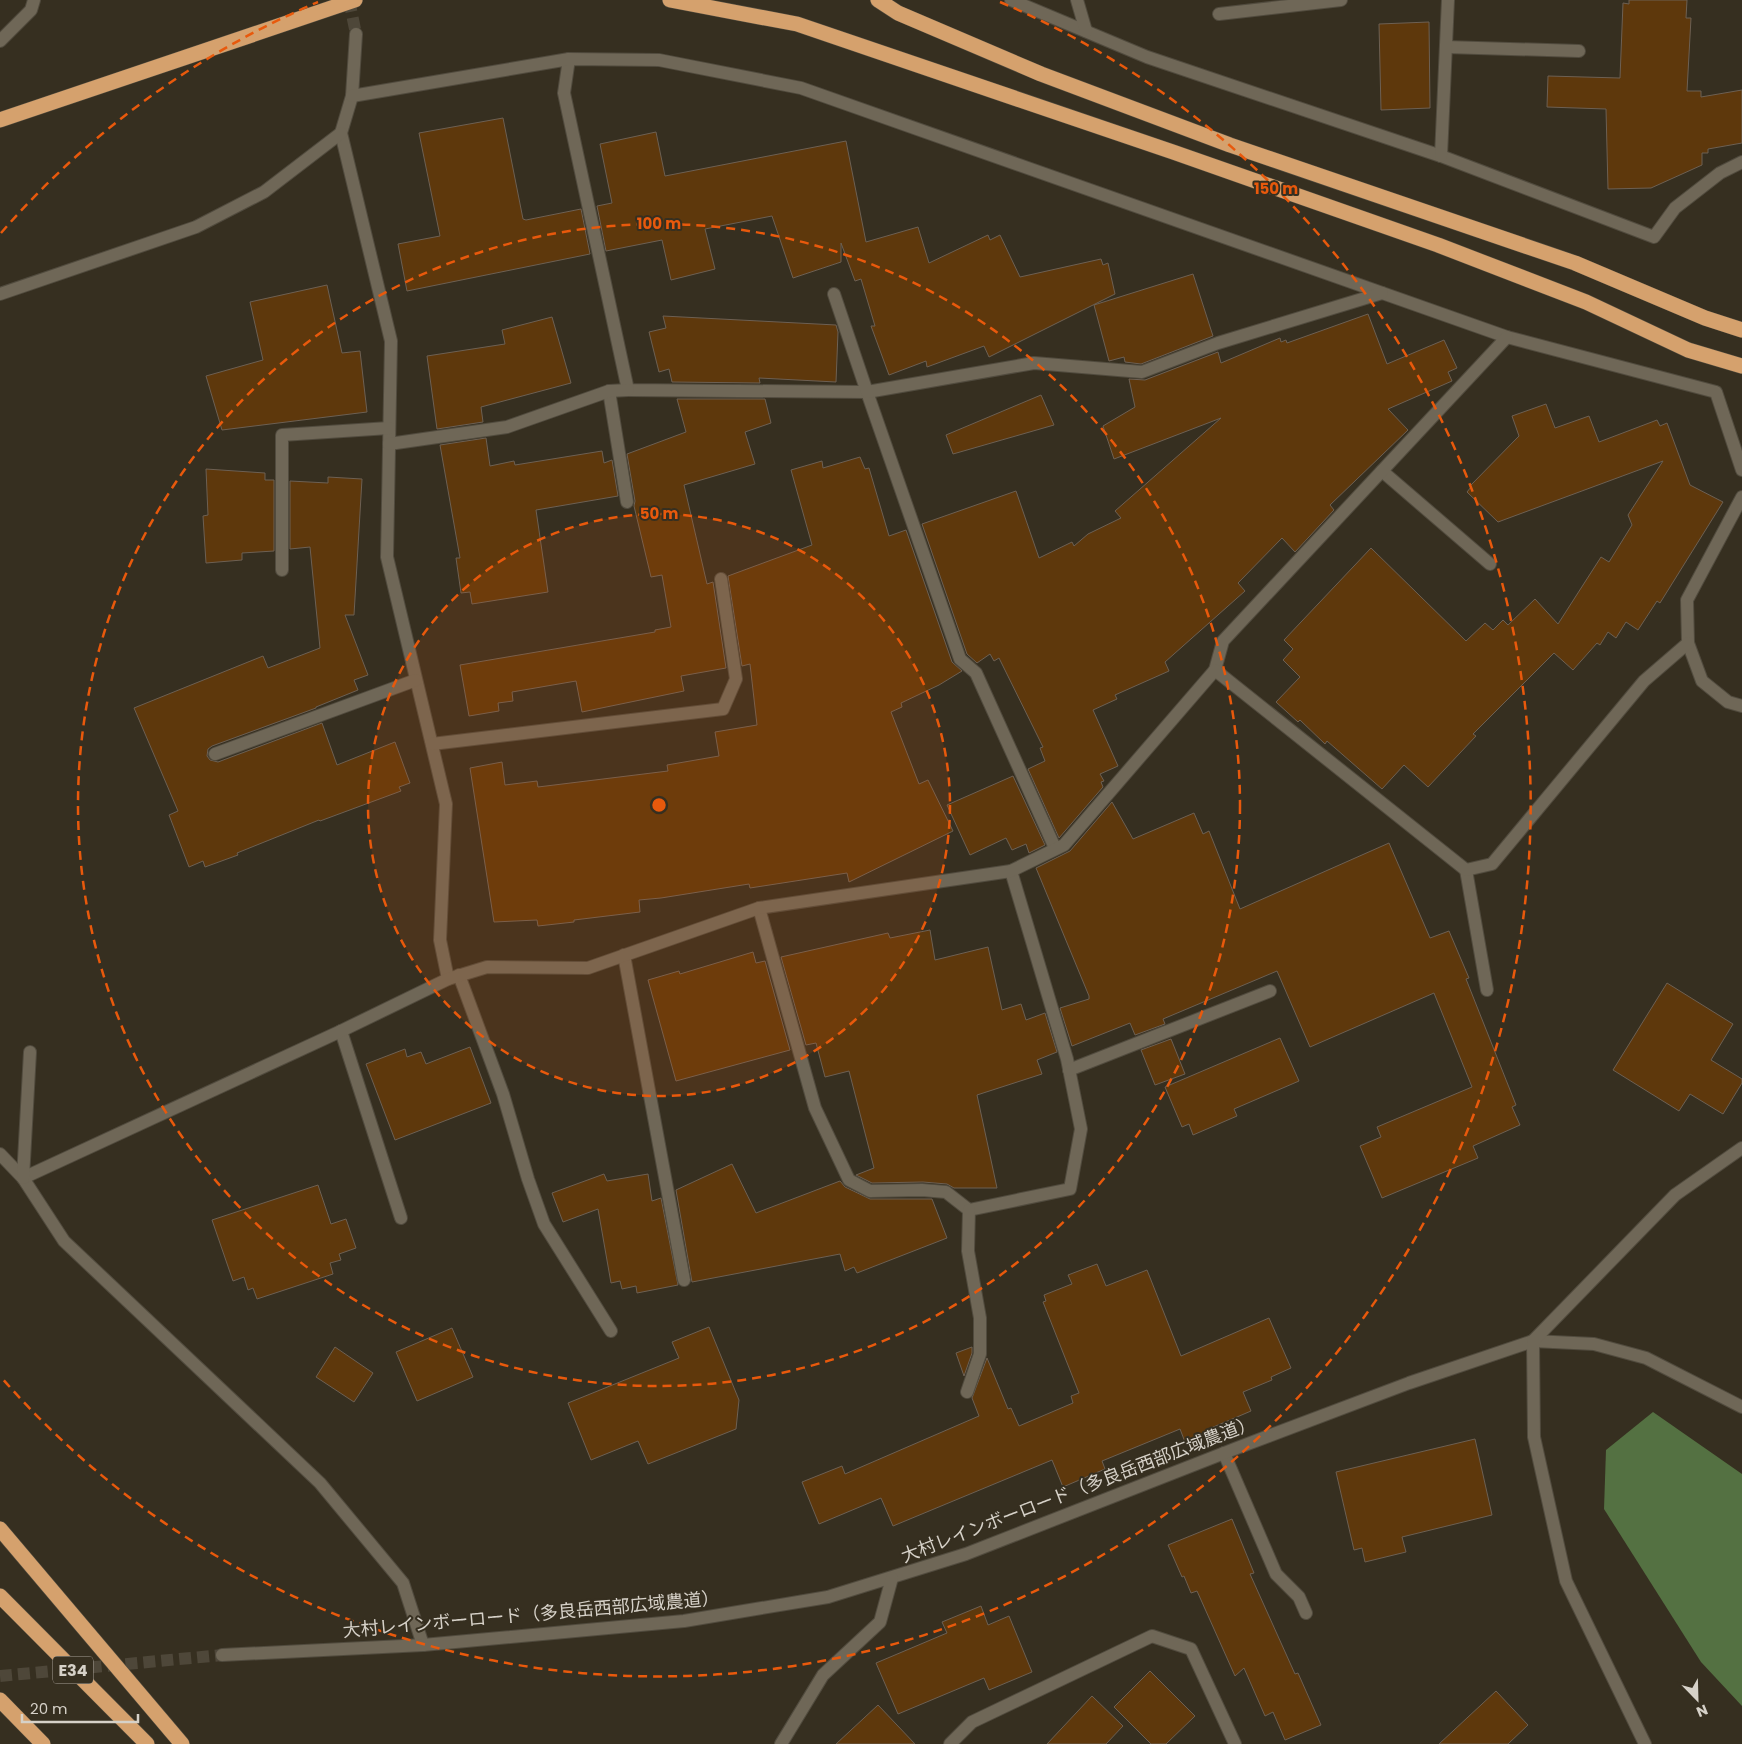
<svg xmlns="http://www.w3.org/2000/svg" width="1742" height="1744" viewBox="0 0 1742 1744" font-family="Poppins,'Noto Sans JP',sans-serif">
<rect width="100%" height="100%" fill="#362f20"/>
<path fill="#547142" d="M 1653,1412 L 1742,1474 L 1742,1706 L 1701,1662 L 1604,1509 L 1606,1450 Z"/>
<g fill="#5e380c" stroke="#6d6053">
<path d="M 1629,0 L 1687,0 L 1686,18 L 1691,18 L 1687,91 L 1701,91 L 1701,97 L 1742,90 L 1742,143 L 1708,149 L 1708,153 L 1702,153 L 1702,165 L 1651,188 L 1608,189 L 1606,109 L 1547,107 L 1548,76 L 1620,78 L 1623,3 L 1629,4 Z"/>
<path d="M 1429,22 L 1430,108 L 1381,110 L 1379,24 Z"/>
<path d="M 503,118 L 523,219 L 526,220 L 581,209 L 590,254 L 407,291 L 398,244 L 440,236 L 419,133 Z"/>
<path d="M 656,132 L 665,176 L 846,141 L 866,242 L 918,227 L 929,263 L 988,235 L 990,240 L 1000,235 L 1020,277 L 1101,259 L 1103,265 L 1108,263 L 1115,294 L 989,357 L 984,346 L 927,367 L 926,361 L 889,375 L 871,326 L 875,326 L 861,279 L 855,281 L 841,243 L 841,262 L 793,278 L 772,216 L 705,229 L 715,269 L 671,280 L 662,240 L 606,251 L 597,206 L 612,203 L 600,144 Z"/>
<path d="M 1193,274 L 1213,336 L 1141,364 L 1125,362 L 1124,357 L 1109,361 L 1094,305 Z"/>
<path d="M 327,285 L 342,353 L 360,351 L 367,412 L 222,430 L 206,376 L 263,360 L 250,302 Z"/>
<path d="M 1368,314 L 1387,364 L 1444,340 L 1457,368 L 1448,372 L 1452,381 L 1388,409 L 1408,430 L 1330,505 L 1334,510 L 1295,552 L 1282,538 L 1238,583 L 1245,591 L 1165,662 L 1169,671 L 1115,695 L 1117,699 L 1093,710 L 1118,766 L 1100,774 L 1104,781 L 1101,782 L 1103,787 L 1059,838 L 1028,769 L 1045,761 L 1040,748 L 1043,747 L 999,658 L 994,661 L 990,654 L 977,663 L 967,654 L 922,524 L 1016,491 L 1039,558 L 1072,542 L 1074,546 L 1088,534 L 1121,518 L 1115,511 L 1221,418 L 1114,459 L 1103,426 L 1135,407 L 1129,379 L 1145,380 L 1218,352 L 1221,363 L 1280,338 L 1281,342 L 1286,340 L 1287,343 Z"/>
<path d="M 663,316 L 836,325 L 838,332 L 836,382 L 759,378 L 760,383 L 672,382 L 669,369 L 659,372 L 649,332 L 666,328 Z"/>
<path d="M 552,317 L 571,383 L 481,407 L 483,422 L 437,429 L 427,356 L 505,344 L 502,330 Z"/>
<path d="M 1041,395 L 1054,425 L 953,454 L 946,435 Z"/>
<path d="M 677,399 L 765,399 L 771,423 L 745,432 L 755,464 L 684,485 L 707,584 L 713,582 L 726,668 L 681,676 L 684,691 L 582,712 L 576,681 L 512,692 L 513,701 L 498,703 L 499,711 L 469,716 L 460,665 L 655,632 L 655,630 L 671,627 L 662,575 L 651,577 L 634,506 L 635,501 L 627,454 L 686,432 Z"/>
<path d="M 1546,404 L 1555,428 L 1589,416 L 1599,442 L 1657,420 L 1660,426 L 1667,423 L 1690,485 L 1723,502 L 1660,603 L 1657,601 L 1638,630 L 1626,622 L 1616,638 L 1608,632 L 1600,645 L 1597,643 L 1573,670 L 1554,653 L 1473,734 L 1476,736 L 1428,787 L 1404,765 L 1382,789 L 1327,741 L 1325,744 L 1300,720 L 1298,722 L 1276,702 L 1300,677 L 1283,660 L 1293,649 L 1284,640 L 1371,548 L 1466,641 L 1485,623 L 1493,630 L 1503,620 L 1508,625 L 1535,599 L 1558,624 L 1601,557 L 1609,562 L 1632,525 L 1628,515 L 1663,461 L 1498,522 L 1467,492 L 1471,487 L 1470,486 L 1519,436 L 1512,416 Z"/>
<path d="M 486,438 L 490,466 L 514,461 L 515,465 L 602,451 L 604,463 L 612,460 L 618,496 L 536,510 L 548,592 L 472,604 L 470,592 L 461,593 L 456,558 L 460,558 L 440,445 Z"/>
<path d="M 860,457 L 865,469 L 869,468 L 889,536 L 906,530 L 952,662 L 962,671 L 939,685 L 901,703 L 902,707 L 891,712 L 919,784 L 928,780 L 953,831 L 849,882 L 847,873 L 750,888 L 749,884 L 661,898 L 639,900 L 640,912 L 574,920 L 574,922 L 538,926 L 537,920 L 494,922 L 470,768 L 502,762 L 505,785 L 537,781 L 538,787 L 668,771 L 667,765 L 719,756 L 715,732 L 757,725 L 750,664 L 742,666 L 728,576 L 812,545 L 791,470 L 822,461 L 823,468 Z"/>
<path d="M 206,469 L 265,473 L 265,480 L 274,480 L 274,551 L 242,553 L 242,560 L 206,563 L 203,516 L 208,515 Z"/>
<path d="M 328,477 L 362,479 L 354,615 L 345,615 L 368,675 L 354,680 L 358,690 L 316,707 L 316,708 L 212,746 L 208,749 L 207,756 L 210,760 L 218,762 L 322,723 L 337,765 L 395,742 L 410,783 L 399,787 L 401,791 L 320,821 L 319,820 L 237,853 L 238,855 L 205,867 L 203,861 L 189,867 L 169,815 L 178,811 L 134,708 L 263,656 L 268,668 L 320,648 L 310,547 L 290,549 L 290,481 L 328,483 Z"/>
<path d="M 1013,776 L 1045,845 L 1029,853 L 1026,844 L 1012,850 L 1006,838 L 970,855 L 947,805 Z"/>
<path d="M 1112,802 L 1133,839 L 1194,813 L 1203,834 L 1209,831 L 1240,909 L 1389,843 L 1430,938 L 1449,931 L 1469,978 L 1466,979 L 1516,1105 L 1512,1107 L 1520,1125 L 1473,1146 L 1478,1158 L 1382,1198 L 1360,1146 L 1381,1137 L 1377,1127 L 1472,1087 L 1434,993 L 1310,1047 L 1277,971 L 1163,1019 L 1165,1024 L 1135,1035 L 1130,1023 L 1072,1046 L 1060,1008 L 1089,999 L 1089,996 L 1036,868 L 1070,851 Z"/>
<path d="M 930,930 L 935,960 L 988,947 L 1002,1010 L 1021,1004 L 1026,1020 L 1045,1013 L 1057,1052 L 1037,1060 L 1042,1074 L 977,1095 L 997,1188 L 954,1188 L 947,1184 L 923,1182 L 872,1183 L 856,1175 L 874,1168 L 849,1071 L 825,1077 L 816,1043 L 806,1045 L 781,957 L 888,933 L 890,938 Z"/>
<path d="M 753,952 L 756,963 L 765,961 L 790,1050 L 676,1081 L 648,980 L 679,971 L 680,974 Z"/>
<path d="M 1667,983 L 1733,1024 L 1711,1060 L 1742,1079 L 1742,1083 L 1723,1114 L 1690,1094 L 1679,1111 L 1613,1070 Z"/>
<path d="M 1280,1038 L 1299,1081 L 1234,1109 L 1237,1116 L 1193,1135 L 1189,1124 L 1182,1127 L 1165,1087 Z"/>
<path d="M 1171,1039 L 1185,1074 L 1155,1085 L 1141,1050 Z"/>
<path d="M 470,1047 L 491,1103 L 395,1140 L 366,1064 L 405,1049 L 407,1057 L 421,1052 L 426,1064 Z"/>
<path d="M 732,1164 L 756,1213 L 840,1181 L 845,1187 L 870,1199 L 932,1199 L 947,1238 L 857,1273 L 854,1267 L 845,1271 L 840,1254 L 692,1282 L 676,1190 Z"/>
<path d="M 604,1174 L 607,1181 L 648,1174 L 652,1201 L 661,1198 L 678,1285 L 637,1293 L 636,1286 L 622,1289 L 620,1281 L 611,1283 L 598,1209 L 563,1222 L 552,1193 Z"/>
<path d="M 318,1185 L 331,1224 L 346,1219 L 356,1248 L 339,1254 L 341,1260 L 330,1263 L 333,1274 L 257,1299 L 253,1288 L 248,1290 L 244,1277 L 233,1281 L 212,1220 Z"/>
<path d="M 1097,1264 L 1106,1286 L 1147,1270 L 1181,1356 L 1269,1318 L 1291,1368 L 1271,1377 L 1272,1380 L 1243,1392 L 1251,1411 L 1211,1428 L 1212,1430 L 1185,1442 L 1180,1429 L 1102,1461 L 1105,1469 L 1063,1487 L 1052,1460 L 893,1526 L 881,1498 L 819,1524 L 802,1482 L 842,1466 L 845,1474 L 979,1416 L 972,1398 L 987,1358 L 1008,1409 L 1011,1408 L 1019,1426 L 1073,1403 L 1071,1396 L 1079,1393 L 1043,1302 L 1046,1301 L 1044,1295 L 1072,1284 L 1068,1275 Z"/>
<path d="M 709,1327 L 739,1400 L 736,1429 L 648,1464 L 638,1441 L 591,1460 L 568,1403 L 679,1358 L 672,1342 Z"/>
<path d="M 452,1328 L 473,1377 L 417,1401 L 396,1352 Z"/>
<path d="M 335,1347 L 373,1373 L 354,1402 L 316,1377 Z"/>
<path d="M 972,1347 L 972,1353 L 964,1376 L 956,1353 Z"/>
<path d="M 1475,1439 L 1492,1515 L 1402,1537 L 1406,1552 L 1365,1562 L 1362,1548 L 1354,1550 L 1336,1472 Z"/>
<path d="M 1232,1519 L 1254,1573 L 1250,1574 L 1295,1674 L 1298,1673 L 1321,1725 L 1285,1740 L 1273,1712 L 1265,1716 L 1244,1668 L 1235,1676 L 1197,1591 L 1191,1593 L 1184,1576 L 1182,1577 L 1168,1545 Z"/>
<path d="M 981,1606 L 988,1625 L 1009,1616 L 1032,1672 L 989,1690 L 984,1678 L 898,1714 L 876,1663 L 947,1633 L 942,1622 Z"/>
<path d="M 1150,1671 L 1195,1716 L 1166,1744 L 1151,1744 L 1114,1707 Z"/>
<path d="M 1496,1691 L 1528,1725 L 1508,1744 L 1439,1744 Z"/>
<path d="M 1092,1696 L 1123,1726 L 1106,1744 L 1047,1744 Z"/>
<path d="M 878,1705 L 915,1744 L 836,1744 Z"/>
</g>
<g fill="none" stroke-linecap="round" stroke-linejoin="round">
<g stroke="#4e4739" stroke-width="12" stroke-dasharray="12 6" stroke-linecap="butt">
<path d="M 349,0 L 356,34"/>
<path d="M 0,1676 L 222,1655"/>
</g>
<defs>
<g id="minor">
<path d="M 1011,0 L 1147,57 L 1441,156 L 1654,237 L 1675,208 L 1720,173 L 1742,162"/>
<path d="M 1077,0 L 1086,31"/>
<path d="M 1219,14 L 1341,0"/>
<path d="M 356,34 L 352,96 L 341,133 L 391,341 L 387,557 L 446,804 L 440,940 L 448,979"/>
<path d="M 0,41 L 31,10 L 34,0"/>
<path d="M 1446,47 L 1579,51"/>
<path d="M 569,59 L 564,93 L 628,390 L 867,392 L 960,659 L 976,673 L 1055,848"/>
<path d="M 352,96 L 569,59 L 659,60 L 801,88 L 1507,337 L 1716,392 L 1742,470"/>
<path d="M 1441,156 L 1448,0"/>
<path d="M 0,294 L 196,227 L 264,192 L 341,133"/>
<path d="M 834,294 L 867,392 L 1034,363 L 1142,372 L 1218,343 L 1382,293"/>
<path d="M 609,391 L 627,502"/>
<path d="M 389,444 L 507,427 L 609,391 L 628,390"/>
<path d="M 1382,471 L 1490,564"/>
<path d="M 1742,497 L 1687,600 L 1688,643 L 1702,681 L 1728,702 L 1742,706"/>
<path d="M 282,570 L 282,435 L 389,428"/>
<path d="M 1215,670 L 1223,641 L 1507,337"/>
<path d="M 432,744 L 723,709 L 736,679 L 721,579"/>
<path d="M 215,754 L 416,680"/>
<path d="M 1466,870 L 1487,990"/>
<path d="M 759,908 L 815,1108 L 849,1180 L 870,1191 L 922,1190 L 946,1192 L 969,1210 L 1070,1189 L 1081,1129 L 1067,1059 L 1011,871"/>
<path d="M 624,955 L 684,1280"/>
<path d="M 459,975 L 503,1094 L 528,1179 L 544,1224 L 611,1331"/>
<path d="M 341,1031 L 401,1218"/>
<path d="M 1069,1070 L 1270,991"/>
<path d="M 0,1154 L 23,1178 L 64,1241 L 320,1483 L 403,1583 L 423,1645"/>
<path d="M 23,1178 L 341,1031 L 448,979 L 487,967 L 588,968 L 759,908 L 1011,871 L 1064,845 L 1215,670 L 1466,870 L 1492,864 L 1644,681 L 1688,643"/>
<path d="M 23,1178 L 30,1052"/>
<path d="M 967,1392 L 980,1354 L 980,1318 L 968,1251 L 969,1210"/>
<path d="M 1224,1453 L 1276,1574 L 1299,1597 L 1306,1613"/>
<path d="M 222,1655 L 423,1645 L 684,1621 L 828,1597 L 966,1554 L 1237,1448 L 1409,1383 L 1533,1341 L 1594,1344 L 1646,1358 L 1742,1407"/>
<path d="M 781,1744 L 823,1675 L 880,1622 L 892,1578"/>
<path d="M 950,1744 L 972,1722 L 1152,1636 L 1191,1649 L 1235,1744"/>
<path d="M 1645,1744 L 1566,1581 L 1534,1437 L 1533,1341 L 1675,1195 L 1742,1148"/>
</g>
<g id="highway">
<path d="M 670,0 L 797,24 L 1173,152 L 1438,245 L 1586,302 L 1688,350 L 1742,366"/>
<path d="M 878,0 L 898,13 L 1041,74 L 1230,145 L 1575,263 L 1705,318 L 1742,330"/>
<path d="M 0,120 L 355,0"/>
<path d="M 0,1529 L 182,1744"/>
<path d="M 0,1596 L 147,1744"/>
<path d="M 0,1700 L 43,1744"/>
</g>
</defs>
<use href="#minor" stroke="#514b3e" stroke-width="14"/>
<use href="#highway" stroke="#514b3e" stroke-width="16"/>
<use href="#minor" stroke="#6f6757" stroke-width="12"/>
<use href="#highway" stroke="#d5a16d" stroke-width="15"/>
</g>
<circle cx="659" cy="805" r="291" fill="#e8590c" fill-opacity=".12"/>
<g fill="none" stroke="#e8590c" stroke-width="2.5" stroke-dasharray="9 6">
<circle cx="659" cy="805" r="291"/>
<circle cx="659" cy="805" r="581"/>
<path d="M1 233A872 872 0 0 1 318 2M1000 2A872 872 0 1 1 1 1377"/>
</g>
<g text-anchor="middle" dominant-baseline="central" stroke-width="4" stroke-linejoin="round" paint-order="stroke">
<rect fill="#362f20" stroke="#a6a096" stroke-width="1" x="53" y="1656.5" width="40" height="27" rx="4"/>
<g font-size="16" font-weight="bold" fill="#d6d1c8">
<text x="73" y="1670">E34</text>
</g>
<g font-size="18" fill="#d6d1c8" stroke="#362f20">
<text transform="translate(1078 1489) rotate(-21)">大村レインボーロード（多良岳西部広域農道）</text>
<text transform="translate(531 1614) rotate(-5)">大村レインボーロード（多良岳西部広域農道）</text>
</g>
</g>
<circle cx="659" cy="805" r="8" fill="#e8590c" stroke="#362f20" stroke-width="2.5"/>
<g font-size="15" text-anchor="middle" font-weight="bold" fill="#e8590c" stroke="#362f20" stroke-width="4" stroke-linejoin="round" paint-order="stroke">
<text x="1276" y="194">150 m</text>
<text x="659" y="229">100 m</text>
<text x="659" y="519">50 m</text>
</g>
<g transform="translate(1697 1699) rotate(157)" stroke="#362f20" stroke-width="4" paint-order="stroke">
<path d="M0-4L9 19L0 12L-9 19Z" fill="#d6d1c8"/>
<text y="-8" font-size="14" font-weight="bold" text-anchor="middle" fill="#d6d1c8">N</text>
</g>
<path d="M22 1714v8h116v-8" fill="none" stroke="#d6d1c8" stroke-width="2.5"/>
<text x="30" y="1714" font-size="15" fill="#d6d1c8" stroke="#362f20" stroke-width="4" paint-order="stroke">20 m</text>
</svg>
